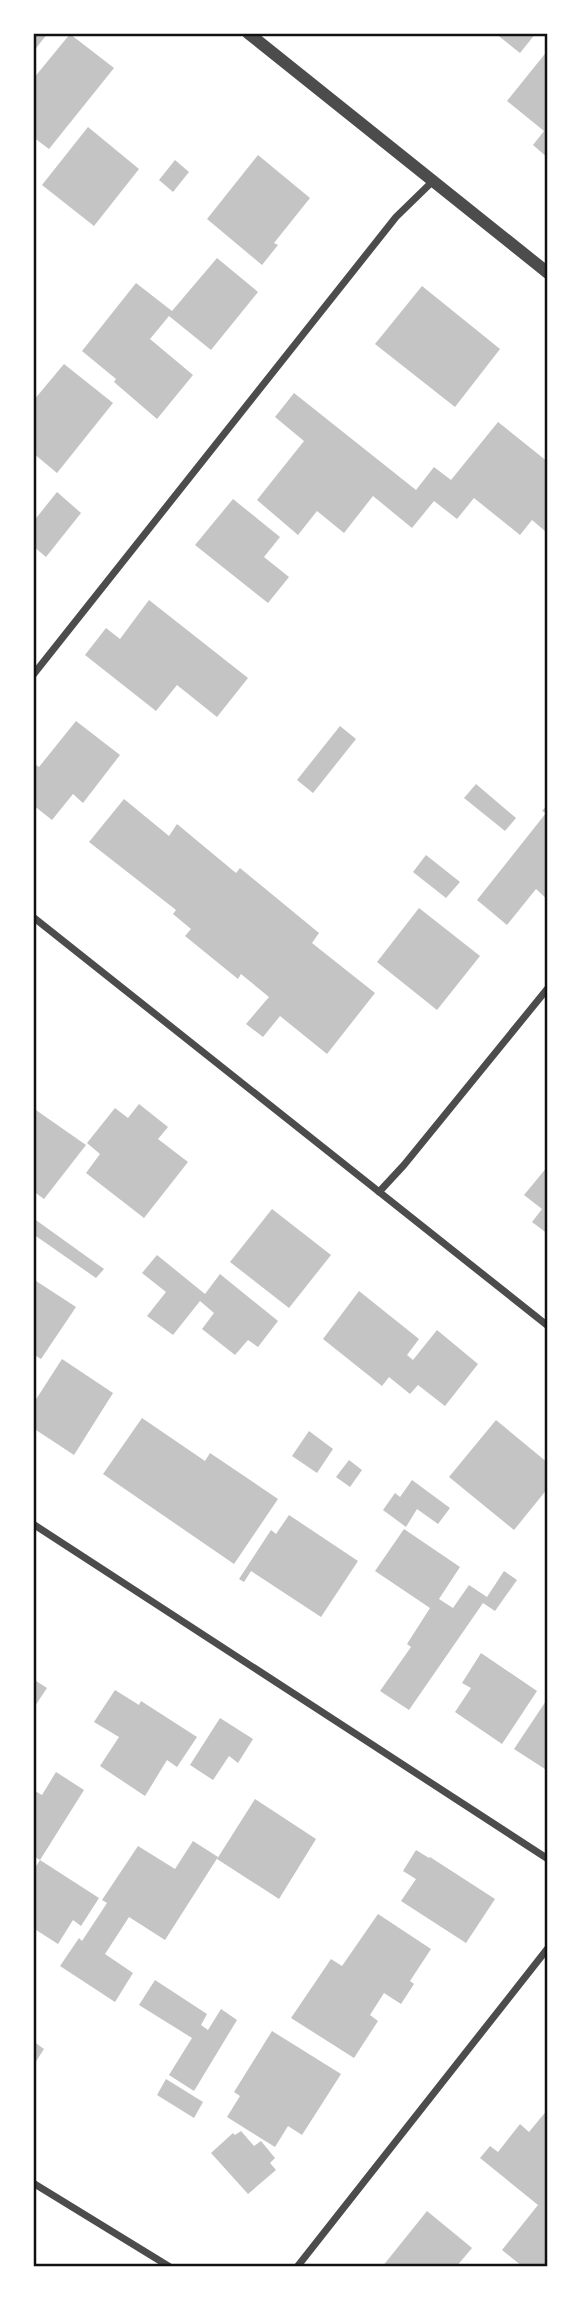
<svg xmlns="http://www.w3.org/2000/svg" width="581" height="2300" viewBox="0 0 581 2300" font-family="'Source Sans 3',sans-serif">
<rect width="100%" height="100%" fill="#fff"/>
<g fill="#c4c4c4">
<path d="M 33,33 L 48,33 L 33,52 Z"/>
<path d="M 495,33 L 536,33 L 520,53 Z"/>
<path d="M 70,34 L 114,68 L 49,149 L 33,137 L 33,79 Z"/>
<path d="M 548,50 L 548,158 L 533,145 L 544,131 L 507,101 Z"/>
<path d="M 88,127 L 139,169 L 94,226 L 42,185 Z"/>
<path d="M 258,155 L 310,198 L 274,243 L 278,245 L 262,265 L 207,219 Z"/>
<path d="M 175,160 L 189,172 L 173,192 L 159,180 Z"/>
<path d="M 217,258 L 258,292 L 211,350 L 169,316 L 150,339 L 193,375 L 157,419 L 114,382 L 116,379 L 82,351 L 136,283 L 172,311 Z"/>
<path d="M 422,286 L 500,349 L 455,407 L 375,344 Z"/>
<path d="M 64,364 L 113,403 L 57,473 L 33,453 L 33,401 Z"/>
<path d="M 294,393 L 416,490 L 434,467 L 451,480 L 498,422 L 548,462 L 548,527 L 545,531 L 532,520 L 520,535 L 474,498 L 457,519 L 434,501 L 412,528 L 373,496 L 344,533 L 317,511 L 298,535 L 257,500 L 304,441 L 275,417 Z"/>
<path d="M 57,492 L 81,513 L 46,557 L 33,546 L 33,522 Z"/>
<path d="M 233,499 L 280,537 L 264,557 L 289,577 L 268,603 L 195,545 Z"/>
<path d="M 149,600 L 248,678 L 217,717 L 177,685 L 156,711 L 85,655 L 106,628 L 120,639 Z"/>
<path d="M 76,721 L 120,755 L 83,803 L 73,794 L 52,820 L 33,805 L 33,763 L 39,767 Z"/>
<path d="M 340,726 L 356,739 L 313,793 L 297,780 Z"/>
<path d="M 476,784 L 516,818 L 505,831 L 464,798 Z"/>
<path d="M 124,799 L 169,836 L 177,824 L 236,873 L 240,868 L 319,933 L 312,943 L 375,993 L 327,1054 L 280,1016 L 263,1037 L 246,1024 L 269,997 L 241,974 L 238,979 L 185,936 L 191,929 L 173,914 L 176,910 L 89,842 Z"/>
<path d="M 548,804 L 548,900 L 536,889 L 507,925 L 477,900 L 546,813 L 542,811 Z"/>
<path d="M 426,855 L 460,882 L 446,898 L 413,872 Z"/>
<path d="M 419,908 L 480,956 L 437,1010 L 377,962 Z"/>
<path d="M 139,1104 L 168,1127 L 158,1139 L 188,1162 L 144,1218 L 86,1173 L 100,1154 L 87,1143 L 115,1108 L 128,1118 Z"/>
<path d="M 33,1108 L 86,1145 L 44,1199 L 33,1191 Z"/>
<path d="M 548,1166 L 548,1234 L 532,1222 L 542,1209 L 524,1195 Z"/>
<path d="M 272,1209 L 331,1255 L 289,1308 L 230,1262 Z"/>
<path d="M 33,1218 L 104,1269 L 96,1278 L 33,1234 Z"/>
<path d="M 157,1255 L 205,1294 L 220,1274 L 278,1321 L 258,1347 L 248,1340 L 235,1355 L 202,1329 L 214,1313 L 200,1301 L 173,1335 L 147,1316 L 166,1292 L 142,1273 Z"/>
<path d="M 33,1279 L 76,1307 L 41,1359 L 33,1354 Z"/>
<path d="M 359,1291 L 419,1339 L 407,1355 L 413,1360 L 437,1330 L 478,1364 L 445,1406 L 418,1385 L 410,1394 L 389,1377 L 382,1386 L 323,1339 Z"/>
<path d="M 62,1359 L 113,1393 L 74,1455 L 33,1428 L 33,1404 Z"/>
<path d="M 142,1418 L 205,1461 L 210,1453 L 278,1499 L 234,1564 L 103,1474 Z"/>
<path d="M 496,1420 L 548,1463 L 548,1488 L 514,1530 L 449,1477 Z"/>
<path d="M 309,1431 L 333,1449 L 317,1473 L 292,1456 Z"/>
<path d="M 349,1460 L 362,1470 L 350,1487 L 336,1477 Z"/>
<path d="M 412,1480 L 450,1508 L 438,1524 L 417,1509 L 406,1527 L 383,1510 L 395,1493 L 400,1497 Z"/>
<path d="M 289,1515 L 358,1561 L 321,1617 L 251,1571 L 244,1582 L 239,1579 L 271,1530 L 276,1534 Z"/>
<path d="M 404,1529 L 460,1567 L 439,1599 L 453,1608 L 469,1585 L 487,1597 L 504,1571 L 517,1580 L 495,1611 L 483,1603 L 409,1710 L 380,1691 L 411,1647 L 407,1644 L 430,1608 L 375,1571 Z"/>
<path d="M 481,1653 L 537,1691 L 502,1744 L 455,1712 L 471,1688 L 462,1683 Z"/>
<path d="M 33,1679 L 47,1688 L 33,1709 Z"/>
<path d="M 115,1690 L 139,1705 L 141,1701 L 197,1737 L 177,1767 L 167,1760 L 145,1796 L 100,1766 L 119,1737 L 94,1722 Z"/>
<path d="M 548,1698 L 548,1771 L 514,1749 Z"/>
<path d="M 220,1718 L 253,1739 L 238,1763 L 229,1756 L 213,1780 L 190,1765 Z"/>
<path d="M 56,1772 L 84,1790 L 40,1860 L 33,1856 L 33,1790 L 42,1795 Z"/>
<path d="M 255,1799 L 316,1839 L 279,1899 L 217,1859 Z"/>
<path d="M 193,1841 L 218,1857 L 165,1940 L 129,1917 L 105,1954 L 133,1973 L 115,2002 L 60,1966 L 79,1938 L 82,1941 L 107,1903 L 102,1900 L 138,1846 L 175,1869 Z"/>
<path d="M 416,1850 L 429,1858 L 430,1857 L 495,1899 L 466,1943 L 401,1901 L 416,1879 L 403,1871 Z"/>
<path d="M 40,1860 L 99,1898 L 81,1926 L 73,1920 L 58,1944 L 33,1928 L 33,1871 Z"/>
<path d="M 378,1914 L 431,1949 L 410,1981 L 414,1984 L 401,2004 L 384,1993 L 370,2015 L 378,2021 L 354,2058 L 291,2018 L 331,1959 L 342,1966 Z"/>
<path d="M 155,1980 L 207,2014 L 201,2025 L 208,2030 L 221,2009 L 237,2020 L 194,2091 L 169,2075 L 192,2038 L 139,2005 Z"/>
<path d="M 272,2031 L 341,2074 L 302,2135 L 288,2126 L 275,2147 L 227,2117 L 240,2096 L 234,2092 Z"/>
<path d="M 33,2041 L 44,2049 L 33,2066 Z"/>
<path d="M 166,2079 L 203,2102 L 194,2118 L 157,2095 Z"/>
<path d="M 548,2109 L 548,2267 L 523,2267 L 502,2250 L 538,2205 L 480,2158 L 490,2146 L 498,2152 L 520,2124 L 529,2132 Z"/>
<path d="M 241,2131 L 254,2146 L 261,2141 L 275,2158 L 270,2163 L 276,2170 L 248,2194 L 211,2153 L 233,2133 L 235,2135 Z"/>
<path d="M 427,2211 L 472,2248 L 456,2267 L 382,2267 Z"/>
</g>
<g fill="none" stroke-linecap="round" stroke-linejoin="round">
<g stroke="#4c4c4c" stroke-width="7">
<path d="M 33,675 L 396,217 L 433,181"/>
<path d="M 33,917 L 548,1326"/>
<path d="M 379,1192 L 404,1165 L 548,988"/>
<path d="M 33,1524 L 548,1859"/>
<path d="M 33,2183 L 170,2267"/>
<path d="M 297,2267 L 548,1948"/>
</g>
<path stroke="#4c4c4c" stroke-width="12" d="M 248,33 L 548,273"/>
</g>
<rect width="581" height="2300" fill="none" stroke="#ffffff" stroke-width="70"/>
<rect x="35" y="35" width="511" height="2230" fill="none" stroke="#111" stroke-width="2.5"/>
</svg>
